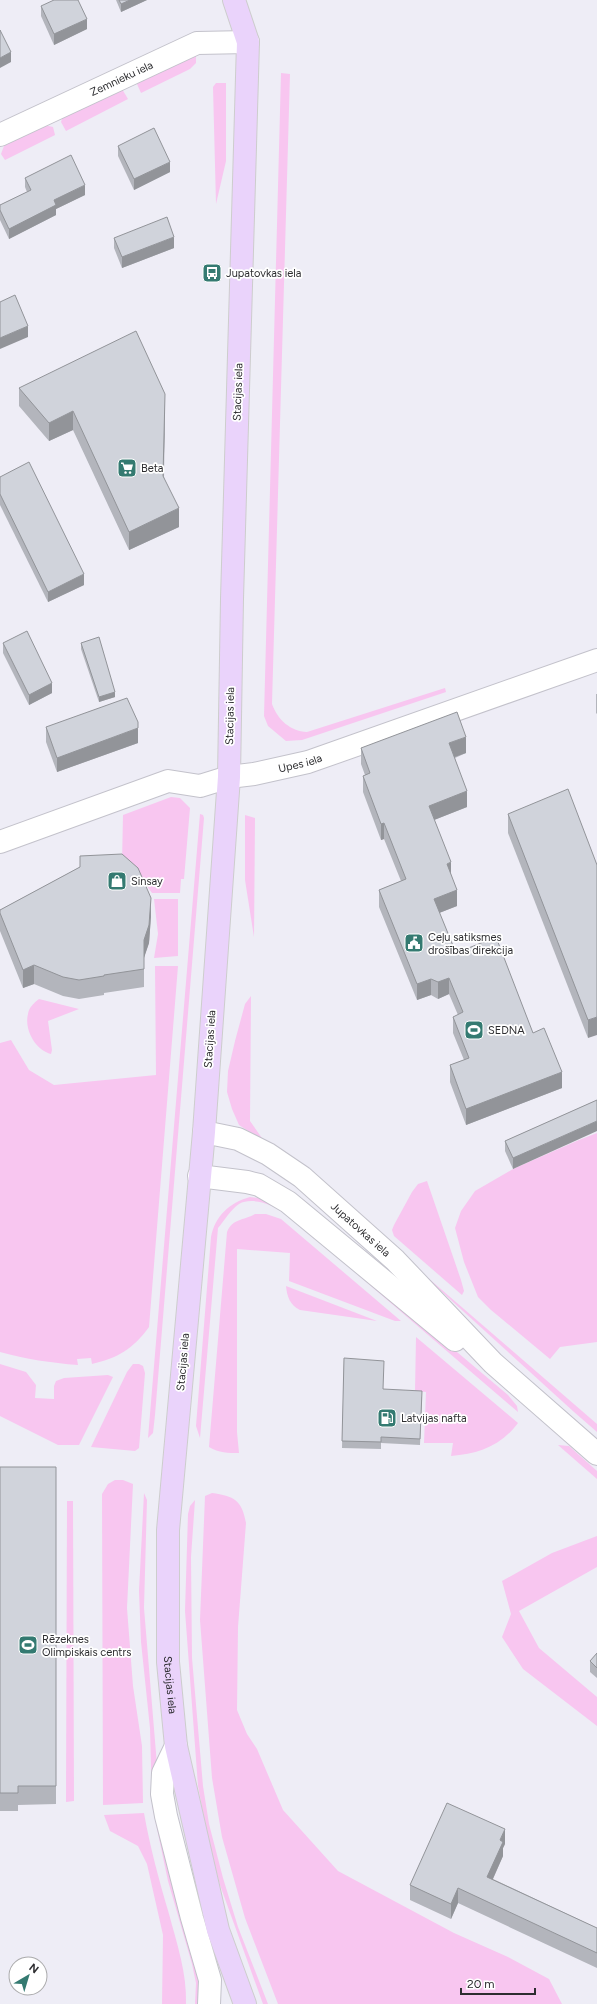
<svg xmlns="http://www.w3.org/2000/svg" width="597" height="2004" viewBox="0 0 597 2004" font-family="Figtree,sans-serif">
<rect width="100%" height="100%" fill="#eeedf6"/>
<g fill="#f8c6f0">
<path d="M 196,53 L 196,63 L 190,69 L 141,93 L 137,84 L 140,79 Z"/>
<path d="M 281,73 L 290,74 L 272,704 C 278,720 290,731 307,732 L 445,688 L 446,692 L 302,740 L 286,741 L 268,726 L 264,716 Z"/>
<path d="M 216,83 L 226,83 L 226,161 L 216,204 L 213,87 Z"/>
<path d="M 122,89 L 128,99 L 66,131 L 61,122 L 63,116 Z"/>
<path d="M 44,125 L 53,127 L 55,135 L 5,160 L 1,154 L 4,146 Z"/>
<path d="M 171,797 L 180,798 L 190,808 L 184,879 L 181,879 L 180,893 L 152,893 L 144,882 L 122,862 L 123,815 Z"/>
<path d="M 200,814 L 203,815 L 204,818 L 155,1415 L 153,1433 L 148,1438 Z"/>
<path d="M 245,815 L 255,818 L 254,937 L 245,880 Z"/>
<path d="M 154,899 L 178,899 L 178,956 L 154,958 L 158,934 Z"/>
<path d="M 155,966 L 178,966 L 149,1327 C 133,1349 118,1358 92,1364 L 91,1358 L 77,1359 L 78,1365 C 51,1363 26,1359 0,1352 L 0,1043 L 11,1040 L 29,1070 L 54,1085 L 156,1075 Z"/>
<path d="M 251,996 L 250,1121 L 264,1141 L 239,1125 L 232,1109 L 227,1092 L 228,1071 L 235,1041 L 245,1004 Z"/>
<path d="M 39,999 L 79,1009 L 48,1021 L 52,1050 L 51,1054 C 35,1050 24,1029 28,1014 C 29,1007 34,1003 39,999 Z"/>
<path d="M 597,1133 L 597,1342 L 560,1347 L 550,1359 L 491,1310 L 478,1297 L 464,1262 L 455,1228 L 461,1211 L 475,1191 L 513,1169 L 579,1140 Z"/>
<path d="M 427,1181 L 461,1280 L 464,1291 L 462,1295 L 394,1236 L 392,1230 L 394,1225 L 412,1192 L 418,1184 Z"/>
<path d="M 250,1197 L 271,1200 L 305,1224 L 508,1395 L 517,1406 L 518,1412 L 287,1214 C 275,1206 253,1196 239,1204 C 231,1209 224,1221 218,1228 L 200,1438 L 196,1426 L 211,1237 C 215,1216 229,1203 250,1197 Z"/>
<path d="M 255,1214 L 266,1214 L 281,1219 L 401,1321 L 395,1321 L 289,1281 L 290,1253 L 237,1249 L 237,1432 L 239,1453 C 228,1453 219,1453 209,1447 L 227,1232 C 233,1218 243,1221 255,1214 Z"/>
<path d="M 398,1252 L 597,1424 L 597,1432 L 574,1412 Z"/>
<path d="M 286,1286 L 377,1321 L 300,1310 C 290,1305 287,1297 286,1286 Z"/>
<path d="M 416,1337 L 518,1423 C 501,1446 478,1454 451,1456 L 453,1443 L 424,1443 L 426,1392 L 415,1391 Z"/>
<path d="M 0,1364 L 26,1372 L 36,1385 L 35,1398 L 54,1399 L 54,1386 L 56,1381 L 64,1378 L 108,1375 L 113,1377 L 79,1445 L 58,1445 L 0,1416 Z"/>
<path d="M 133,1364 L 139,1364 L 143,1366 L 145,1373 L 139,1448 L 135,1451 L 91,1447 L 127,1372 Z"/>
<path d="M 558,1445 L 569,1446 L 597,1471 L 597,1479 Z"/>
<path d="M 115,1480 L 123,1480 L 133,1484 L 127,1608 L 133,1686 L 142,1746 L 143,1803 L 103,1805 L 102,1494 L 108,1484 Z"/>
<path d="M 144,1493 L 147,1500 L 144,1608 L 157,1765 L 200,1980 L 200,2004 L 195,2004 L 196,1983 L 192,1964 L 168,1881 L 152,1805 L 150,1728 L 141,1642 L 139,1591 Z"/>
<path d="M 212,1493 C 234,1496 242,1500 246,1523 L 238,1627 L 237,1710 L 247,1734 L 257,1749 L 283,1810 L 338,1871 L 454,1933 L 508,1957 L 549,1979 L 562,2004 L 278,2004 L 245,1918 L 222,1837 L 212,1778 L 200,1620 L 205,1496 Z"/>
<path d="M 195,1500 L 191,1557 L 192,1658 L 203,1786 L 209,1824 L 223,1878 L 238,1927 L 268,2004 L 263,2004 L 220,1885 L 208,1839 L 198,1786 L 185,1611 L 188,1514 L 190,1506 Z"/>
<path d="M 67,1501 L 73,1501 L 74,1801 L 66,1802 Z"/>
<path d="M 597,1536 L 597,1567 L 519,1611 L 539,1648 L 597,1697 L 597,1726 L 523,1669 L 502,1637 L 511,1614 L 502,1581 L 552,1553 Z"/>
<path d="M 144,1813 C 150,1847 159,1880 169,1914 C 177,1944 187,1973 186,2004 L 162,2004 L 163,1935 L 147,1864 L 138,1846 L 110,1831 L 104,1815 Z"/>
</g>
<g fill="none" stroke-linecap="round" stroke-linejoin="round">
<defs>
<g id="minor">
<path id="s1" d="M 0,135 L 197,43 L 248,42"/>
<path id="s2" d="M 0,842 L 168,781 L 200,786 L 229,777 L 254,774 L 308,762 L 597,660"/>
<path id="s3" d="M 204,1132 L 238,1139 L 268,1154 L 302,1177 L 395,1260 L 493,1363 L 597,1454"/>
<path d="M 199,1176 L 247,1182 L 259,1185 L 288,1202 L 455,1340"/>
<path d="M 176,1746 L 163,1773 L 162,1794 L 166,1816 L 192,1918 L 210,1980 L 209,2004"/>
</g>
<g id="major">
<path id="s4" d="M 234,0 L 248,42 L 232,599 L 229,777 L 204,1132 L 168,1530 L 168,1662 L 176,1746 L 218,1930 L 245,2004"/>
</g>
</defs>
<use href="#minor" stroke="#c3c2cb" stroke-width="24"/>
<use href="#major" stroke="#cdcdcd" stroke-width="24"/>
<use href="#minor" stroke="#fff" stroke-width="22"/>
<use href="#major" stroke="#ead3fb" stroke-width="22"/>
</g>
<g fill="#b3b5bc">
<path d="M 116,0 L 147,0 L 121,12 Z"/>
<path d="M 41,6 L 87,29 L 54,45 L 41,16 Z"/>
<path d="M 118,146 L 170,172 L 134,190 L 118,156 Z"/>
<path d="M 25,178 L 85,195 L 56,209 L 56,215 L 9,239 L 0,220 L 0,205 L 27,192 L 25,187 Z"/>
<path d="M 114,238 L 174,248 L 122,268 L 114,248 Z"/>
<path d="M 19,388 L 165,413 L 164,477 L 179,527 L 129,550 L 73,430 L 49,441 L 19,406 Z"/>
<path d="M 0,477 L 84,585 L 48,602 L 0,505 Z"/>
<path d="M 3,643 L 52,693 L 29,705 L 3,653 Z"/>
<path d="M 81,643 L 115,697 L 99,702 L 81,649 Z"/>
<path d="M 596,694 L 597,694 L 597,714 L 596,713 Z"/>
<path d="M 46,727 L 138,743 L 57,772 L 46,742 Z"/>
<path d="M 361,748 L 466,753 L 455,758 L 467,807 L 434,820 L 451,874 L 457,906 L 439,913 L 456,953 L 533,1033 L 562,1088 L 466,1125 L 450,1082 L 450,1065 L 464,1060 L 453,1033 L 453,1017 L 458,1015 L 449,994 L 438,999 L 431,995 L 417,1000 L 379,907 L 379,890 L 401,881 L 384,839 L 381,840 L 363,792 L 363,776 L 365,775 L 361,764 Z"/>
<path d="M 508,814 L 597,865 L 588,1038 L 508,833 Z"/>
<path d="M 80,856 L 151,916 L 149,943 L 144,957 L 144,987 L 104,993 L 104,995 L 79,999 L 63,996 L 34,984 L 23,988 L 0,931 L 0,910 L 80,867 Z"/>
<path d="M 597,1100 L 513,1169 L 505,1151 L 505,1141 Z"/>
<path d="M 344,1358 L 383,1389 L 422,1397 L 420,1445 L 381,1443 L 381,1449 L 342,1448 Z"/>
<path d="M 0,1467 L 56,1467 L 56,1804 L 18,1805 L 18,1811 L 0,1811 Z"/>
<path d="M 597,1653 L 597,1678 L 590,1672 L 590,1661 Z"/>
<path d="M 505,1844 L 503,1848 L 503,1856 L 493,1879 L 597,1928 L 597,1968 L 458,1903 L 451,1919 L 410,1900 L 410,1885 Z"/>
</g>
<g fill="#929499">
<path d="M 130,0 L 147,0 L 121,12 L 121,4 Z"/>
<path d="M 87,19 L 87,29 L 54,45 L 54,34 Z"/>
<path d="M 11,52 L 11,62 L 0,68 L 0,58 Z"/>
<path d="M 170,162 L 170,172 L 134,190 L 134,179 Z"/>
<path d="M 85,185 L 85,195 L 56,209 L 56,215 L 9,239 L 9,229 L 54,200 Z"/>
<path d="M 174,237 L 174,248 L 122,268 L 122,257 Z"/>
<path d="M 28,326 L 28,337 L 0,349 L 0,338 Z"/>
<path d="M 165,394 L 165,413 L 163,494 L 163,476 Z"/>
<path d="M 73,411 L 73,430 L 49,441 L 49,423 Z"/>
<path d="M 179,508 L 179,527 L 129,550 L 129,532 Z"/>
<path d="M 84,574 L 84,585 L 48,602 L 48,592 Z"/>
<path d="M 52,683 L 52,693 L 29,705 L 29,695 Z"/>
<path d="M 115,692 L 115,697 L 99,702 L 99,697 Z"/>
<path d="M 138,728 L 138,743 L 57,772 L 57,758 Z"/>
<path d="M 466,737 L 466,753 L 449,759 L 449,743 Z"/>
<path d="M 467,791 L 467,807 L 429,822 L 429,806 Z"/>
<path d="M 384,823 L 384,839 L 381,840 L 381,824 Z"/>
<path d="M 451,862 L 451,878 L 447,864 Z"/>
<path d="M 457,890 L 457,906 L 434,915 L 434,899 Z"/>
<path d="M 151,898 L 151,916 L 149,943 L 144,958 L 144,940 Z"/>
<path d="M 34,965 L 34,984 L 23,988 L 23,970 Z"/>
<path d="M 449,978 L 449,994 L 438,999 L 438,982 Z"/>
<path d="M 431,979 L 431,995 L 417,1000 L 417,984 Z"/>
<path d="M 597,1017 L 597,1035 L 588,1038 L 588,1020 Z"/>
<path d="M 562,1072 L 562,1088 L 466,1125 L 466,1109 Z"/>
<path d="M 597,1121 L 597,1131 L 513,1169 L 513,1158 Z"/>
<path d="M 505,1829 L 505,1844 L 503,1848 L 503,1856 L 487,1892 L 487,1877 L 500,1840 Z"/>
<path d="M 458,1888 L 458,1903 L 451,1919 L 451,1904 Z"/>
</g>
<g fill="#d0d3db" stroke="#929499">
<path d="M 54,0 L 78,0 L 87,19 L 54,34 L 41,6 Z"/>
<path d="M 119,0 L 130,0 L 121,4 Z"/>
<path d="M 0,30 L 11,52 L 0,58 Z"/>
<path d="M 154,128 L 170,162 L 134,179 L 118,146 Z"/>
<path d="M 71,155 L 85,185 L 54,200 L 56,205 L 9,229 L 0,210 L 0,205 L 31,190 L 25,178 Z"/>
<path d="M 167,217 L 174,237 L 122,257 L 114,238 Z"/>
<path d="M 15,295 L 28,326 L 0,338 L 0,302 Z"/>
<path d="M 136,331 L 165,394 L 163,476 L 179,508 L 129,532 L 73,411 L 49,423 L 19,388 Z"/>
<path d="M 29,462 L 84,574 L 48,592 L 0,494 L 0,477 Z"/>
<path d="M 27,631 L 52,683 L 29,695 L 3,643 Z"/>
<path d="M 99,637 L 115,692 L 99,697 L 81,643 Z"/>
<path d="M 127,698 L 138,722 L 138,728 L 57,758 L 46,727 Z"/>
<path d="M 457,712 L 466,737 L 449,743 L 467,791 L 429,806 L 451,862 L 447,864 L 457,890 L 434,899 L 456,953 L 496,937 L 533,1033 L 544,1028 L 562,1072 L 466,1109 L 450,1065 L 469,1058 L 453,1017 L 463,1012 L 449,978 L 438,982 L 431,979 L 417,984 L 379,890 L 406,879 L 384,823 L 381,824 L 363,776 L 370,773 L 361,748 Z"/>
<path d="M 568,789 L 597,865 L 597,1017 L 588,1020 L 508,814 Z"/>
<path d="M 122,854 L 138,868 L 151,898 L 149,925 L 144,940 L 144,969 L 104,975 L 104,976 L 79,980 L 63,977 L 34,965 L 23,970 L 0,913 L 0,910 L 80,867 L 80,856 Z"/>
<path d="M 597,1100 L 597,1121 L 513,1158 L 505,1141 Z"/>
<path d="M 344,1358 L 384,1361 L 383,1389 L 422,1391 L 420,1439 L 381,1437 L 381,1442 L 342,1441 Z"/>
<path d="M 0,1467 L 56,1467 L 56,1786 L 18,1786 L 18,1793 L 0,1793 Z"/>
<path d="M 597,1653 L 597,1668 L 590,1661 Z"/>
<path d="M 447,1803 L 505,1829 L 500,1840 L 503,1842 L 487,1877 L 597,1928 L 597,1953 L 458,1888 L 451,1904 L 410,1885 Z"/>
</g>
<defs>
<symbol id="bus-square" viewBox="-11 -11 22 22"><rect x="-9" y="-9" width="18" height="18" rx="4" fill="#347a71" stroke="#fff"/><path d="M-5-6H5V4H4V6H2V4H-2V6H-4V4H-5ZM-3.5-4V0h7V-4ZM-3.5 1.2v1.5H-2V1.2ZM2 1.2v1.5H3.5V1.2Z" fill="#fff"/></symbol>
<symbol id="supermarket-square" viewBox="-11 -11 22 22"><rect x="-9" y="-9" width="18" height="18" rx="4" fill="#347a71" stroke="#fff"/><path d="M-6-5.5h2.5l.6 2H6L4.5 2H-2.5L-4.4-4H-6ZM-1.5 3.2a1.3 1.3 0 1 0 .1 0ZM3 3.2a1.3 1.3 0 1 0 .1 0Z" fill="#fff"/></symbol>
<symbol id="shop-square" viewBox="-11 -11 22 22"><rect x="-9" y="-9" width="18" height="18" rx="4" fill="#347a71" stroke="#fff"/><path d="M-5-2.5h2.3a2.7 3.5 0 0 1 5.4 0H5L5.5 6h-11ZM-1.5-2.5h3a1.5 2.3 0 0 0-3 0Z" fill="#fff"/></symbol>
<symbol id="civic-square" viewBox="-11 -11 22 22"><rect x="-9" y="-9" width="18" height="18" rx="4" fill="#347a71" stroke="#fff"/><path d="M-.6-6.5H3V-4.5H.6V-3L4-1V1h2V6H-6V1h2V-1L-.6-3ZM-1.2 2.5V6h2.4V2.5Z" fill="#fff"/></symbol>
<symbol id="stadium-square" viewBox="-11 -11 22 22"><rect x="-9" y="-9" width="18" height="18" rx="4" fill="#347a71" stroke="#fff"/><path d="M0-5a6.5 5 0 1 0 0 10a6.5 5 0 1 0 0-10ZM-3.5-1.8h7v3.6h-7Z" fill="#fff"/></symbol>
<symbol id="fuel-square" viewBox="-11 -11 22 22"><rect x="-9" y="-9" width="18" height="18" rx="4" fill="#347a71" stroke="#fff"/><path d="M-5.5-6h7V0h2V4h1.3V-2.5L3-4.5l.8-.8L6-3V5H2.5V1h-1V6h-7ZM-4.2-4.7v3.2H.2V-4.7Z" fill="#fff"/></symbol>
</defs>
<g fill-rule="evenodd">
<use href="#bus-square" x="201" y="262" width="22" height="22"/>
<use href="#supermarket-square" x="116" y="457" width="22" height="22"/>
<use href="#shop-square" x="106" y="870" width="22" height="22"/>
<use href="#civic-square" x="403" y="932" width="22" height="22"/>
<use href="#stadium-square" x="463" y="1019" width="22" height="22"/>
<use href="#fuel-square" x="376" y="1407" width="22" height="22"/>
<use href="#stadium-square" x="17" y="1634" width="22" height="22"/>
</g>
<g text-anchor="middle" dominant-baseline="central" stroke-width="3.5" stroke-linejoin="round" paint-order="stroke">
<g font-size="11" fill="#2d2d30" stroke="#fff">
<text stroke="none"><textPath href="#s1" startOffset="134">Zemnieku iela</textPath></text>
<text transform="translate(238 392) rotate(-88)">Stacijas iela</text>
<text transform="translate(230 716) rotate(-89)">Stacijas iela</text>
<text stroke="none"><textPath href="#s2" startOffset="314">Upes iela</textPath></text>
<text transform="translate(210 1039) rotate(-86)">Stacijas iela</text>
<text stroke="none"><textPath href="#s3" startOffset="188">Jupatovkas iela</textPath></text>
<text transform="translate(183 1362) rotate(-85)">Stacijas iela</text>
<text stroke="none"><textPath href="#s4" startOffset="1690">Stacijas iela</textPath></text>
</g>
<g font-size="11" fill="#2d2d30" stroke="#fff" text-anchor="start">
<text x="226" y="273">Jupatovkas iela</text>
<text x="141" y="468">Beta</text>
<text x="131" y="881">Sinsay</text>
<text x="428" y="937">Ceļu satiksmes<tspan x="428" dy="13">drošības direkcija</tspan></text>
<text x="488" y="1030">SEDNA</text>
<text x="401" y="1418">Latvijas nafta</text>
<text x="42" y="1639">Rēzeknes<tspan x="42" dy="13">Olimpiskais centrs</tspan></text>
</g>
</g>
<g transform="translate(28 1976) rotate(38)"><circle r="19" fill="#ffffff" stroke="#ababac"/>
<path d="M0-3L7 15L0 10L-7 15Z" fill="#347a71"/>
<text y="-6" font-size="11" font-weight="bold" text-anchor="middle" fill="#2d2d30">N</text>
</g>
<path d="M461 1988v6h74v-6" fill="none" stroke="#2d2d30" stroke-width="2"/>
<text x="467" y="1988" font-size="12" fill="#2d2d30" stroke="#ffffff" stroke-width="3" paint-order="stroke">20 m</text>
</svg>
